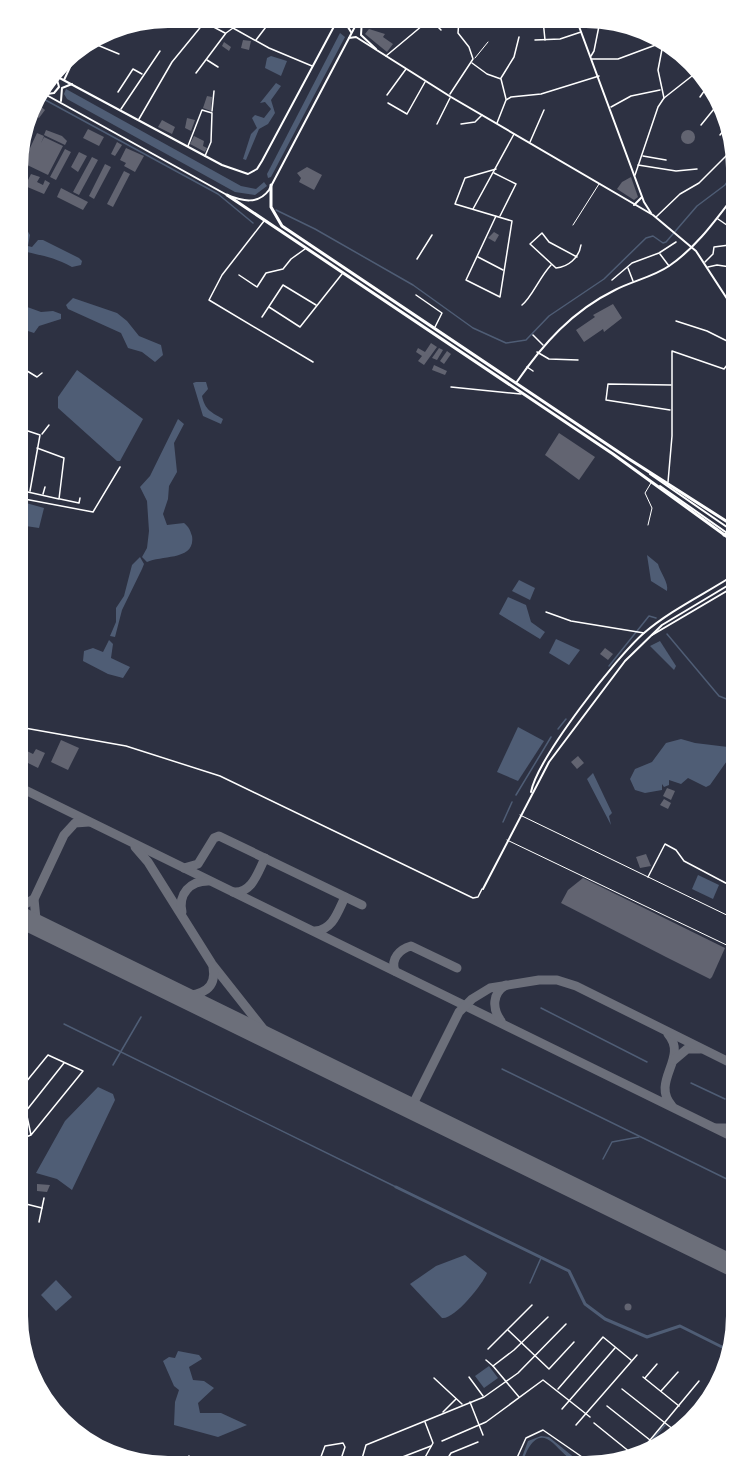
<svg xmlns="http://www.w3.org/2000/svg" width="755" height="1484" viewBox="0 0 755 1484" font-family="'Golos Text',sans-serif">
<rect width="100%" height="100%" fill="#2d3142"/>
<g fill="#4f5d75">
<path d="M 340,33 L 345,37 L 271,177 L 268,178 L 267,174 Z"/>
<path d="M 271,56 L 287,61 L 281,76 L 265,68 L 267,58 Z"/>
<path d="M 276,83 L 281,86 L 271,100 L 275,113 L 268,124 L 259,129 L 246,160 L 243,159 L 251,134 L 257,128 L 252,118 L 255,115 L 264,118 L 271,109 L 265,102 L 260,103 Z"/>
<path d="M 66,89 L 241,186 L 256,189 L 264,182 L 267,186 L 255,195 L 235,192 L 67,99 L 64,94 Z"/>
<path d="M 19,227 L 27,230 L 30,235 L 28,246 L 32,247 L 38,240 L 43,240 L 79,258 L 82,261 L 81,265 L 72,267 C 52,256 41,256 19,250 Z"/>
<path d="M 73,298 L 117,313 L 127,321 L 139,336 L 161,345 L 163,355 L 155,362 L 142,352 L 128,348 L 121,333 L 68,309 L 66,305 Z"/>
<path d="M 19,304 L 41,312 L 53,311 L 61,314 L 61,319 L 39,326 L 34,333 L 19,328 Z"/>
<path d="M 77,370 L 143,419 L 120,461 L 117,461 L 58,408 L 58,397 Z"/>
<path d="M 196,382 L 206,382 L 208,389 L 202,396 C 205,410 211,412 223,419 L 221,424 L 203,416 L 193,383 Z"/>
<path d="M 178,419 L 184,424 L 174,443 L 177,472 L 169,486 L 168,499 L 163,514 L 167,525 L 184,523 C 189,527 190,530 192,536 C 196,561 161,555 147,562 L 142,557 L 147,548 L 149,531 L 147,501 L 140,487 L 150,476 Z"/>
<path d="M 19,501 L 44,508 L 39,528 L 19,525 L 22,510 Z"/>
<path d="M 647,555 L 658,564 C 660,572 669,583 667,591 L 651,581 Z"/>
<path d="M 140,557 L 144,564 L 142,569 L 122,610 L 115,637 L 110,636 L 116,622 L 116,608 L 124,596 L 132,565 Z"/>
<path d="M 519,580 L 535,588 L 530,600 L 512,591 Z"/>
<path d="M 508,597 L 526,605 L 531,622 L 545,632 L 540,639 L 499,614 Z"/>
<path d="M 556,639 L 580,650 L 569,665 L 549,653 Z"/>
<path d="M 109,640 L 113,644 L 111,658 L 130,667 L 123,678 L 108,674 L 83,661 L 84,651 L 93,648 L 103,652 Z"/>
<path d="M 660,641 L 676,666 L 674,670 L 650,646 Z"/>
<path d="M 518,727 L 544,741 L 518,781 L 497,772 Z"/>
<path d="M 681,739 L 695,743 L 728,747 L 729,758 L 710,785 L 706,787 L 688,778 L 681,784 L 669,780 L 669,785 L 664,787 L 662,784 L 662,790 L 645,793 L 635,790 L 630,779 L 635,769 L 652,762 L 666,743 Z"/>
<path d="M 593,773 L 612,813 L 609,816 L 611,825 L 587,779 Z"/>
<path d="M 698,875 L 719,885 L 713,899 L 692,889 Z"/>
<path d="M 98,1087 L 113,1094 L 115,1100 L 72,1190 L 57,1179 L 36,1173 L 65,1121 Z"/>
<path d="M 465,1255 L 487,1273 C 483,1284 454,1320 442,1318 L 410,1284 L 436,1266 Z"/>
<path d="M 56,1280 L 72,1297 L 56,1311 L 41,1295 Z"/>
<path d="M 178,1351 L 199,1355 L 202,1359 L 189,1367 L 193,1380 L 204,1381 L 214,1388 L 198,1403 L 200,1413 L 221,1413 L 247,1425 L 218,1437 L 174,1425 L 175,1402 L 179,1390 L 174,1386 L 163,1361 L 169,1357 L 175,1358 Z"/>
<path d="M 489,1366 L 498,1378 L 484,1388 L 475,1376 Z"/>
<path d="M 541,1436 L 549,1437 L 576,1459 L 570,1459 C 563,1454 555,1443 547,1439 C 535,1433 526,1450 524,1460 L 521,1460 L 528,1441 Z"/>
</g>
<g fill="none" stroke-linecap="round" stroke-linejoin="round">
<g stroke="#4f5d75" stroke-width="1.5">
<path d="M 38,96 L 218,194 L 253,223"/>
<path d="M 276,210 L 315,229 L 413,285 L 473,328 L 506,343 L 526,340 L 549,316 L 604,279 L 646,238 L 653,236 L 663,243 L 666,242 L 697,206 L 725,185 L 737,168"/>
<path d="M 667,634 L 719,696 L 729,700 L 737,696"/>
<path d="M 609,666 L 649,616 L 656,618"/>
<path d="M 558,729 L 566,719"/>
<path d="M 516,795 L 551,737"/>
<path d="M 503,822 L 512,802"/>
<path d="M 541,1008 L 647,1062"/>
<path d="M 64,1024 L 396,1187"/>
<path d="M 113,1065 L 141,1017"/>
<path d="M 502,1069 L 737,1184"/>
<path d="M 691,1083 L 725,1099"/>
<path d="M 603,1159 L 612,1142 L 639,1137"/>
<path d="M 530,1283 L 541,1258"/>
<path d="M 653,1439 L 665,1425"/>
<path d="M 641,1454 L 650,1443"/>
</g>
<path stroke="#4f5d75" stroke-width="3" d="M 396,1187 L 569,1271 L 585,1304 L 605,1319 L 647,1337 L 680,1326 L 728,1350"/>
<g stroke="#6c6f7a" stroke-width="9">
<path d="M 19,787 L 737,1139"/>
<path d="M 135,847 L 148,862 L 212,964 L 272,1040"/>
<path d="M 184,868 L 198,864 L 214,838 L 219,836 L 362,905"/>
<path d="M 233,892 C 252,894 258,872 265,858"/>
<path d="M 18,908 L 34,899"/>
<path d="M 182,912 C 178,894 190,881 208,881"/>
<path d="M 315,931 C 333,930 338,911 345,897"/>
<path d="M 50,932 L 36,919 L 34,899 L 64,835 L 75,823 L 89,822"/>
<path d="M 395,971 C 390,959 400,949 411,946 L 457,968"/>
<path d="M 182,996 C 202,995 217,989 213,967"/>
<path d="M 501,1021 C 492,1009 492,993 506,985"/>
<path d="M 668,1034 C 689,1058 650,1081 672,1106"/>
<path d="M 674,1060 L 687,1049 L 700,1049"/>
<path d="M 411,1108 L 459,1012 L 472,999 L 490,988 L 539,980 L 557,980 L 576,986 L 737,1066"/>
<path d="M 716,1128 L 728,1128 L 737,1123"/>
</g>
<path stroke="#6c6f7a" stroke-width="21" d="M 18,916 L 737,1268"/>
</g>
<g fill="#626471">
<path d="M 209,18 L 218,21 L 216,25 L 207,21 Z"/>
<path d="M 369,29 L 385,34 L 383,37 L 393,44 L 387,52 L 365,34 Z"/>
<path d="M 243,40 L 251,41 L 249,50 L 241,48 Z"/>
<path d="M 224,42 L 231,47 L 229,51 L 222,46 Z"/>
<path d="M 207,96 L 212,97 L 211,111 L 203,108 Z"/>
<path d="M 39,105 L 45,110 L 39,118 L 34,115 Z"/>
<path d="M 187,118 L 195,120 L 191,131 L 185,128 Z"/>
<path d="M 162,120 L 175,127 L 172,134 L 158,127 Z"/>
<path d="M 88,129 L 104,137 L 99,146 L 83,138 Z"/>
<circle cx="688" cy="137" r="7"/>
<path d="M 46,130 L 62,136 L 67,141 L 65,145 L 44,135 Z"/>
<path d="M 37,133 L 44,136 L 41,143 L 44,137 L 63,146 L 48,175 L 23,163 Z"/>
<path d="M 194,136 L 204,141 L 203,146 L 207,148 L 205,152 L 190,144 Z"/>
<path d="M 22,141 L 27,144 L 19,161 L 19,149 Z"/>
<path d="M 117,142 L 122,145 L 115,156 L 111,154 Z"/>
<path d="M 126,148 L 144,156 L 135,172 L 124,166 L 126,163 L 120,160 Z"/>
<path d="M 65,149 L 71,152 L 56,180 L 50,177 Z"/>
<path d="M 79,152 L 87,156 L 78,172 L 71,167 Z"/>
<path d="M 92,157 L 98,160 L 79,195 L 73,192 Z"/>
<path d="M 105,164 L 111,167 L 94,199 L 89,196 Z"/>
<path d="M 307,167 L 322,175 L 314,190 L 299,182 L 301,178 L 297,173 Z"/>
<path d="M 124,171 L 130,174 L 113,207 L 107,204 Z"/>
<path d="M 31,174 L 40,177 L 37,182 L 43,185 L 45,180 L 50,183 L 44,194 L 25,186 Z"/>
<path d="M 631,177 L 638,197 L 634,200 L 617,189 L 622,182 Z"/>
<path d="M 61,188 L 88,202 L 83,210 L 57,197 Z"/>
<path d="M 494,232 L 499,235 L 495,242 L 488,238 Z"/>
<path d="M 613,304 L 622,318 L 604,332 L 603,329 L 584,342 L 576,330 L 595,317 L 593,315 Z"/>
<path d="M 431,343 L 437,347 L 424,365 L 418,361 L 422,356 L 416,352 L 418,348 L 425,352 Z"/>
<path d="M 439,348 L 443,350 L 437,360 L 432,358 Z"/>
<path d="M 447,351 L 451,354 L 444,364 L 440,361 Z"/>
<path d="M 434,365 L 447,371 L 445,375 L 432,370 Z"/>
<path d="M 559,433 L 595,457 L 579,480 L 545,455 Z"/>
<path d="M 605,648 L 613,654 L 608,660 L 600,654 Z"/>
<path d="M 61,740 L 79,748 L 68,770 L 51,762 Z"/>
<path d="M 19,747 L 25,750 L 20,759 L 19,758 Z"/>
<path d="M 36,749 L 45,753 L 38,768 L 28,763 L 31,757 L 28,763 L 22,760 L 27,751 L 33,754 Z"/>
<path d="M 578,756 L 584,763 L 577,769 L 571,762 Z"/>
<path d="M 667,788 L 675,791 L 671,800 L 663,796 Z"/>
<path d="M 664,799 L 671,803 L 668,809 L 660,805 Z"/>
<path d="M 646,854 L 651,866 L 640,868 L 636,857 Z"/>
<path d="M 583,878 L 725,948 L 712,977 L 710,979 L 666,957 L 561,903 L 568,890 Z"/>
<path d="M 37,1184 L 50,1185 L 47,1192 L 37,1191 Z"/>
<circle cx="628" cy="1307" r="3.5"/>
</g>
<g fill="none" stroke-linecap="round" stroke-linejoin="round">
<g stroke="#fff" stroke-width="1">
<path d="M 475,58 L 488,42"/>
<path d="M 573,225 L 599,184"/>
<path d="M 648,525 L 652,508 L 645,493 L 651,483"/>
<path d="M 520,815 L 737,920"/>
<path d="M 507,840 L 737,950"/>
</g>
<g stroke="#fff" stroke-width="1.5">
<path d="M 431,20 L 441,30"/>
<path d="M 543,20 L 545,40"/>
<path d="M 206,23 L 225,33"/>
<path d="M 256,40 L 272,19"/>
<path d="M 535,40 L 560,39 L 581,32"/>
<path d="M 90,42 L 119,54"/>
<path d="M 663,44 L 658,70 L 664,98"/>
<path d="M 386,56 L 429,20"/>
<path d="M 591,56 L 594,51 L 600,21"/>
<path d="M 592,59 L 618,59 L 661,43"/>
<path d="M 207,60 L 218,67"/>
<path d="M 472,63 L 487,74 L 501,79 L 506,99"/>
<path d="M 196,73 L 226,33 L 233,28 L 269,48 L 312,66"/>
<path d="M 694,77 L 702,79"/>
<path d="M 501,78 L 514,57 L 519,37"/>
<path d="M 118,92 L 133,69 L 142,74"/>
<path d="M 450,94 L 473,59 L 469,47 L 458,33 L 459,20"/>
<path d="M 387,95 L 406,69"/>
<path d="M 700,97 L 707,87"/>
<path d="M 388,103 L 407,114 L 425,82"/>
<path d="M 611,107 L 631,96 L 660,90"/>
<path d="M 121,109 L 160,51"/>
<path d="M 212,111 L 214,91"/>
<path d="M 139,119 L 172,62 L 208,18"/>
<path d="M 497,123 L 506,100 L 511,97 L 541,94 L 599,76"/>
<path d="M 437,124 L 450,98"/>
<path d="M 461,124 L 475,122 L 482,115"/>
<path d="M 701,125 L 718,104"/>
<path d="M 720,135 L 730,122"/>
<path d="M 530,142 L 544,110"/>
<path d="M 188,146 L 202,110 L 212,113 L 211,142 L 205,156"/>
<path d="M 643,156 L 666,160"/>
<path d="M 638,165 L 676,171 L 697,169"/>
<path d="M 496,169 L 465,178 L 455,204 L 512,221 L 500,297 L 466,280 L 496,216"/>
<path d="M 494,173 L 516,184 L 500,216"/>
<path d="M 635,175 L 658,107 L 664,98 L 697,72"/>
<path d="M 727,206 L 737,211"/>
<path d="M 473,209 L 514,134"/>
<path d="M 656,217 L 680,194 L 699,183 L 734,148"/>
<path d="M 718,219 L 737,232"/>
<path d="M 264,221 L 222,275 L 209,300 L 313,362"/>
<path d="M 660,254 L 669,266"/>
<path d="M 478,257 L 503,270"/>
<path d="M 577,257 L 549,242 L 542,233 L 530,244 L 556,268 C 568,267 579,258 581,245"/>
<path d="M 417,259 L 432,235"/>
<path d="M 705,262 L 713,254 L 714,247 L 737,244"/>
<path d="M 708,267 L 717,265 L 737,268"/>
<path d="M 628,268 L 633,281"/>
<path d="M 239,275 L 257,287 L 266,273 L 283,269 L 291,259 L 305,249"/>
<path d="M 612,280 L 632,263 L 659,253 L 676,242"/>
<path d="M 416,295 L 442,313 L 435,327"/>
<path d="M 522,305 C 532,297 539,278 551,265"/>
<path d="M 269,307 L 300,327 L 342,274"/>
<path d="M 262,317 L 283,285 L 316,305"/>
<path d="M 676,321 L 707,331 L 737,346"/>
<path d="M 533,335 L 543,345"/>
<path d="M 537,352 L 549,359 L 578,360"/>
<path d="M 19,366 L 37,377 L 42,373"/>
<path d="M 527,367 L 533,371"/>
<path d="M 451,387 L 521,394"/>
<path d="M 670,410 L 606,400 L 608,384 L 671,385"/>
<path d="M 734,418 L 732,401 L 737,397"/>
<path d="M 19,428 L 40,435 L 30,491"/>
<path d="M 42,434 L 49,425"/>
<path d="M 668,482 L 672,436 L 672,351 L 724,369 L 737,352"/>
<path d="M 19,490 L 59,499 L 64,458 L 37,448"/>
<path d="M 43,494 L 45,487"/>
<path d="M 19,498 L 93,512 L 120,467"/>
<path d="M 60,499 L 79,503 L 80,498"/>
<path d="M 546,612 L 571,621 L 644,633"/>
<path d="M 19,727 L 126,746 L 220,776 L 473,898 L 478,897 L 482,889"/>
<path d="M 729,869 L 737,873"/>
<path d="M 648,877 L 665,844 L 676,850 L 684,861 L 737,889"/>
<path d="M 26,1111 L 64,1063"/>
<path d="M 18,1140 L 31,1135 L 83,1071 L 48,1055 L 21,1088 L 31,1135"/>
<path d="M 18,1202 L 42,1208"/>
<path d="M 18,1216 L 21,1203"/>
<path d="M 39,1222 L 44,1198"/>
<path d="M 508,1330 L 549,1369 L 574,1342"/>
<path d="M 488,1349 L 532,1305"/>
<path d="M 486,1360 L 493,1366 L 519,1397"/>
<path d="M 493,1366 L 514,1350 L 548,1317"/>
<path d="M 469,1377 L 483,1396"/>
<path d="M 643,1377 L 679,1406"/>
<path d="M 434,1378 L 462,1404"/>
<path d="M 645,1378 L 657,1364"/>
<path d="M 558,1389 L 603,1337 L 631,1360"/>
<path d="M 622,1389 L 674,1430"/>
<path d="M 661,1391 L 678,1372"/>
<path d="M 470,1402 L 483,1435"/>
<path d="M 607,1406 L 655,1444"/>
<path d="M 562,1409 L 615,1348"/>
<path d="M 443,1412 L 456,1399"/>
<path d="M 594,1423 L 636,1457 L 699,1381"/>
<path d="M 576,1425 L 637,1355"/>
<path d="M 442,1441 L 486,1422 L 543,1380 L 590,1417"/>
<path d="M 189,1456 L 191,1464"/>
<path d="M 167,1457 L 168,1464"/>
<path d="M 516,1460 L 526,1438 L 543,1430 L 585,1459"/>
<path d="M 212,1461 L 213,1464"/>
<path d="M 392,1461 L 431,1446"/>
<path d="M 423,1461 L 433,1443 L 425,1422"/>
<path d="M 446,1461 L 451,1453 L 478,1442"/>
<path d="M 141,1462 L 147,1458"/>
<path d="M 319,1462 L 325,1446 L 343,1443 L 345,1447 L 340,1462"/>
<path d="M 361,1462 L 366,1445 L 484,1397 L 518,1373 L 566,1324"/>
</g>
<g stroke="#fff" stroke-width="2">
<path d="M 577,21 L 644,202 L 651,213"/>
<path d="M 64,80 L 78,50"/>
<path d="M 516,383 C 543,344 572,311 615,290 C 632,281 653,277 669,266 C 697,247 717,218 737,192"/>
</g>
<g stroke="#fff" stroke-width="2">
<path d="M 347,19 L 357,19"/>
<path d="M 362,19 L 361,35 L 376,49"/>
<path d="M 336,22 L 346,24 L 351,32"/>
<path d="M 349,38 L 356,37 L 451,97 L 653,215 L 696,251 L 737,314"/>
<path d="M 54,75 L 222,165 L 248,174 L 257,169 L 262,161 L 338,19"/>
<path d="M 41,92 L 227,195 C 242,201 258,205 269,190 L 359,19"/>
<path d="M 47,94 L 54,93 L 59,87 L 56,76"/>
<path d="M 61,101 L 62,88 L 72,84"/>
<path d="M 634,205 L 642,197"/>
<path d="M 650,474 L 737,534"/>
<path d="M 660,486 L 737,540"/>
<path d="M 652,635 L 737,585"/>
<path d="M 531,792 C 537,759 617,656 644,633 C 672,609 707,593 737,573"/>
<path d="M 483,889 L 549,762 L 625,661 L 662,625 L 737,580"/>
</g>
<g stroke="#fff" stroke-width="3">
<path d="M 271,185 L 271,207 L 282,226 L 629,459 L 737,528"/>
<path d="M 227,195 L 613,454 L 737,544"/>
<path d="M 724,535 L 731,533 L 733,527"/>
</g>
</g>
<path d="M0 0H755V1484H0ZM168 28H586A140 140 0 0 1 726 168V1316A140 140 0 0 1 586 1456H168A140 140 0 0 1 28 1316V168A140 140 0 0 1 168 28Z" fill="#fff" fill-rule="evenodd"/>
</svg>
